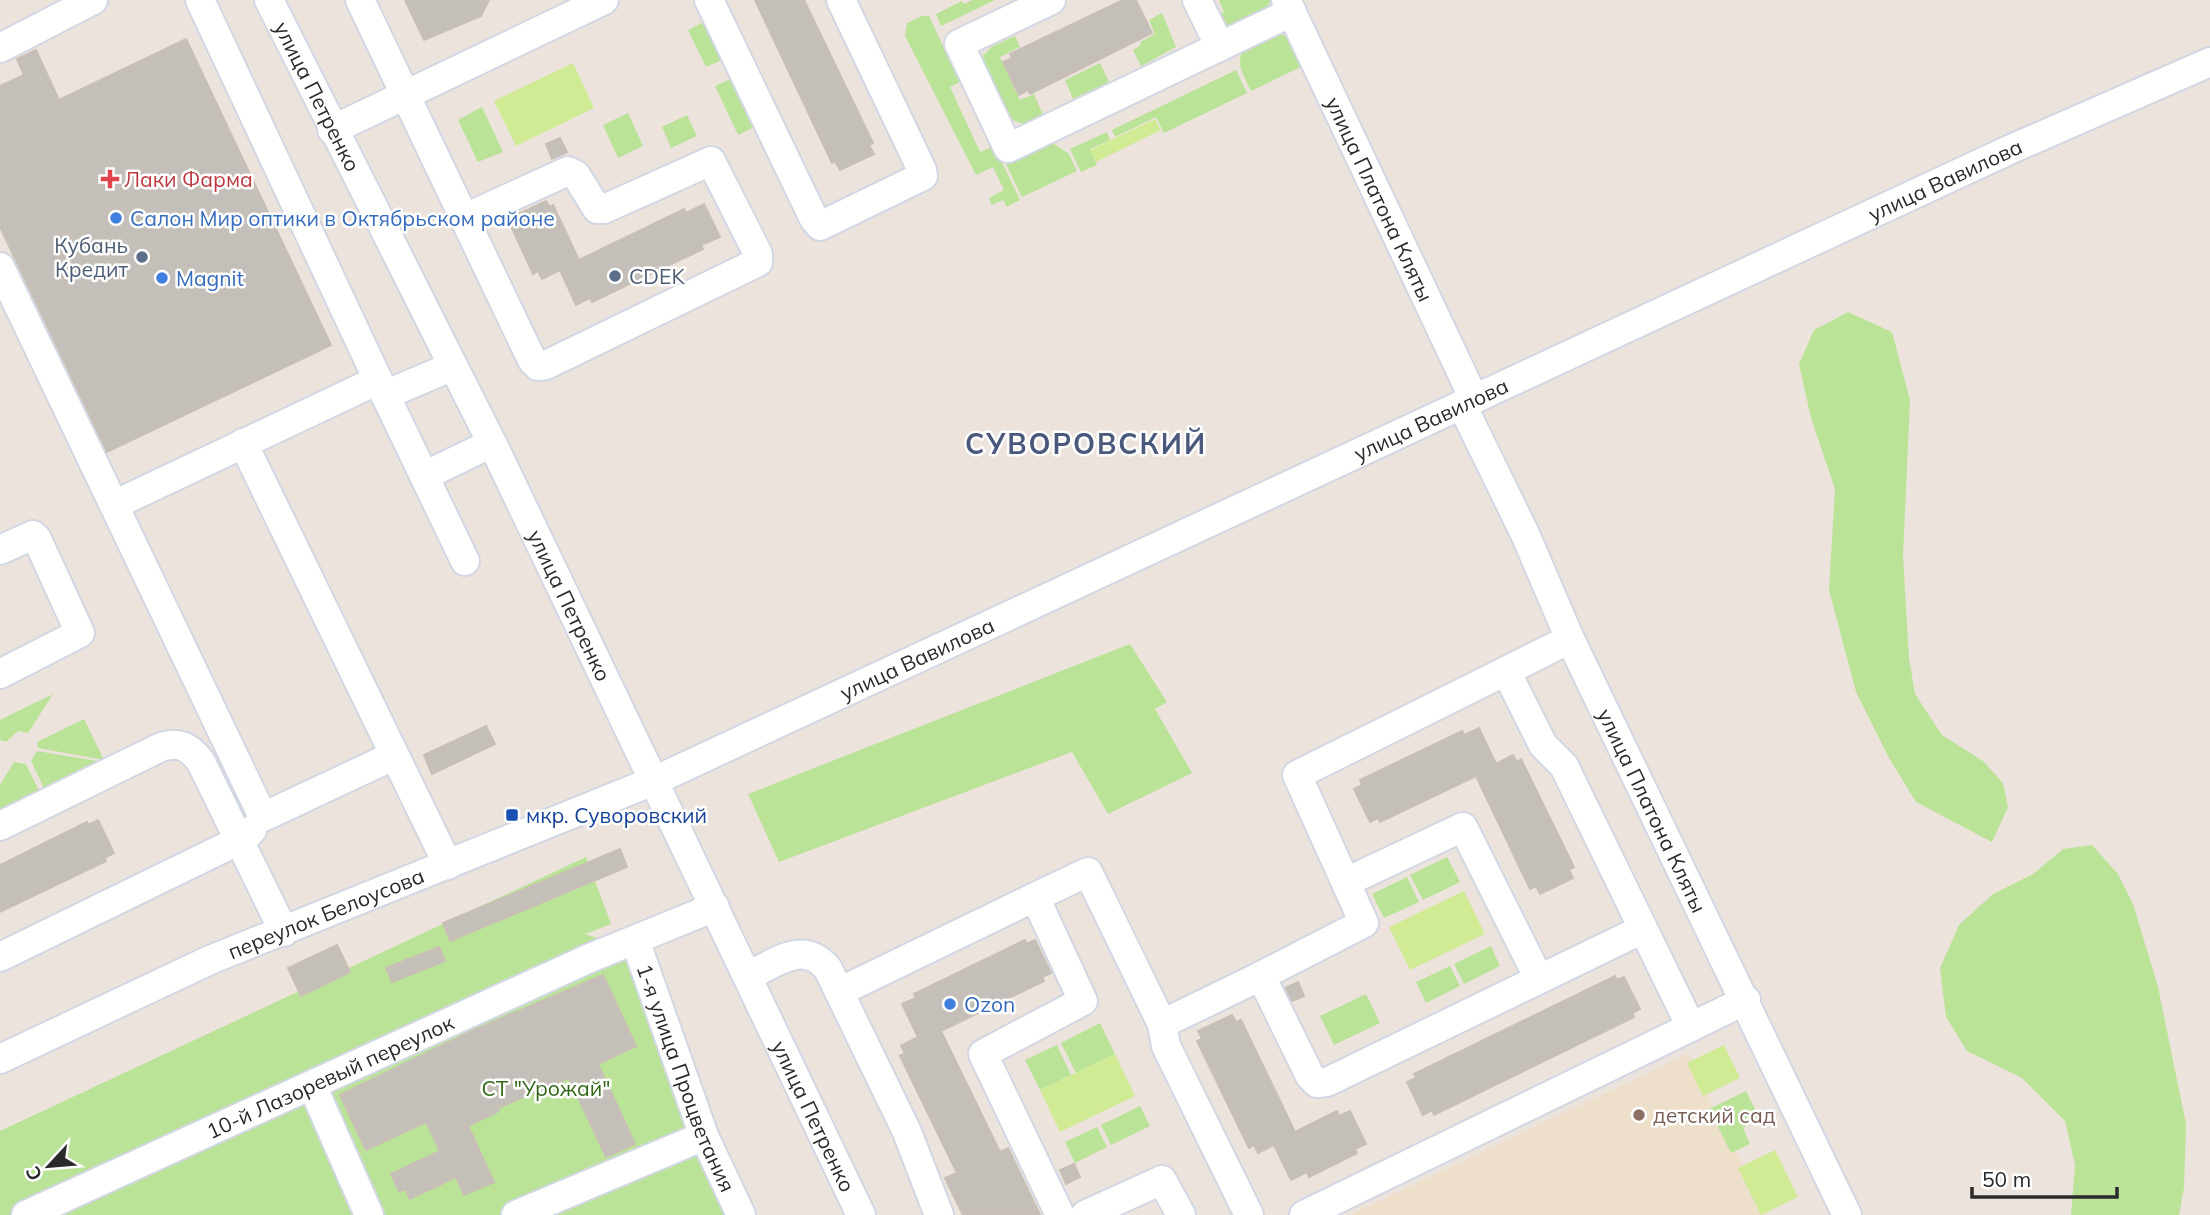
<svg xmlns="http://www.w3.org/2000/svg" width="2210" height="1215" viewBox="0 0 2210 1215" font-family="Mulish,sans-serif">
<rect width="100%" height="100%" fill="#ece3dc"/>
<path fill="#eedfcb" d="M 1688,1054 L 1767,1215 L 1350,1215 Z"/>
<g fill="#bbe398">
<path d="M 972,0 L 995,0 L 941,26 L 936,14 L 962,1 L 964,4 Z"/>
<path d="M 1219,0 L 1271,0 L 1267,8 L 1226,27 L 1217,16 L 1224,12 Z"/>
<path d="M 1162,13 L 1176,47 L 1141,66 L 1133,50 L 1141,45 L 1140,42 L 1155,34 L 1149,20 Z"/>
<path d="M 922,16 L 929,16 L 960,82 L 950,87 L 980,152 L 994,146 L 1020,200 L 1007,207 L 1003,200 L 992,205 L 989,198 L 1004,190 L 993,167 L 976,175 L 905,36 L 907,23 Z"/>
<path d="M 710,19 L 728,57 L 706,67 L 688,30 Z"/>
<path d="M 1277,35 L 1287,35 L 1305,65 L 1251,91 C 1245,78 1236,66 1242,52 Z"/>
<path d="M 1015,36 L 1020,47 L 1000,57 L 1020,100 L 1034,94 L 1043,115 L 1023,124 L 1008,118 L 981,58 L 991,47 Z"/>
<path d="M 1100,63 L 1109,82 L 1073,99 L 1065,80 Z"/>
<path d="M 1236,70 L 1247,93 L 1164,133 L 1156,117 L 1115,137 L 1112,130 Z"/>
<path d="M 737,76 L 760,124 L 738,135 L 715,86 Z"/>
<path d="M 482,107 L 503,152 L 478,162 L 458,120 Z"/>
<path d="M 628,113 L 643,146 L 618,158 L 603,125 Z"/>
<path d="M 687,115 L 697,136 L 671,148 L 662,127 Z"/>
<path d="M 1107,132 L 1110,140 L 1090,149 L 1097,165 L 1081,172 L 1070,149 Z"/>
<path d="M 1047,139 L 1069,154 L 1077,171 L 1022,197 L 1004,160 Z"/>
<path d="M 1848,312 L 1892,332 L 1910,400 L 1903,556 L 1909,658 L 1915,694 L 1942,735 L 1983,761 L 2003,783 L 2008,807 L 1992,842 L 1916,802 L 1889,758 L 1856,692 L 1829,590 L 1835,489 L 1811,418 L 1799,364 L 1814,330 Z"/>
<path d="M 1130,644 L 1167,702 L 1155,709 L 1192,773 L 1108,814 L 1072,752 L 779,862 L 748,794 Z"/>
<path d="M 53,694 L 28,733 L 18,731 L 6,742 L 0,740 L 0,720 Z"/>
<path d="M 84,719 L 104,760 L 38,748 L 37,742 Z"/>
<path d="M 37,751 L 103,762 L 45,790 L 31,761 Z"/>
<path d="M 14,762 L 26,764 L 40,793 L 0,812 L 0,785 Z"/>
<path d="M 2092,845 L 2118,874 L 2133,904 L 2158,987 L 2186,1124 L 2184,1188 L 2179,1215 L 2071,1215 L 2075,1165 L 2065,1121 L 2022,1078 L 1967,1051 L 1946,1017 L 1940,968 L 1959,925 L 1993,894 L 2033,874 L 2063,849 Z"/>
<path d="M 586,857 L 611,924 L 585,934 L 625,948 L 741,1215 L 0,1215 L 0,1131 Z"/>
<path d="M 1447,857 L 1460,882 L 1423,900 L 1410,875 Z"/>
<path d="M 1407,877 L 1419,902 L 1384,918 L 1372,894 Z"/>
<path d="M 1491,946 L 1500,966 L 1464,984 L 1454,964 Z"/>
<path d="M 1450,966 L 1460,986 L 1426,1003 L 1416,982 Z"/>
<path d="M 1366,994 L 1380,1023 L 1334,1045 L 1320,1016 Z"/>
<path d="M 1100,1023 L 1115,1054 L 1076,1073 L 1061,1043 Z"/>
<path d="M 1057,1045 L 1071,1075 L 1040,1090 L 1025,1060 Z"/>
<path d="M 1746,1091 L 1760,1119 L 1743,1128 L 1750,1144 L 1731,1153 L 1709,1109 Z"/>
<path d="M 1140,1106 L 1150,1126 L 1111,1145 L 1101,1125 Z"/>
<path d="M 1097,1127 L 1107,1147 L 1075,1163 L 1065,1142 Z"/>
</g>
<g fill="#d0eb94">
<path d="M 573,63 L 594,108 L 516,146 L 494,101 Z"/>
<path d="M 1155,119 L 1161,130 L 1096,162 L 1090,150 Z"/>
<path d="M 1464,891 L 1485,934 L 1410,970 L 1389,927 Z"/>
<path d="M 1724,1045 L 1740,1078 L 1703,1096 L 1687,1063 Z"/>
<path d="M 1115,1054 L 1135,1096 L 1060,1132 L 1040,1090 Z"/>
<path d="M 1775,1150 L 1798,1197 L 1761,1215 L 1738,1168 Z"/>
</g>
<g fill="#c4bfb8" stroke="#c8bfb6" stroke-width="2">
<path d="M 405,0 L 489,0 L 481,16 L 424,40 Z"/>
<path d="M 755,0 L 804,0 L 873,143 L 869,145 L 874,154 L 840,170 L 835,161 L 832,163 Z"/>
<path d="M 1123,0 L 1136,0 L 1152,33 L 1030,94 L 1028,90 L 1019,95 L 1003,62 L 1012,58 L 1010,54 Z"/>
<path d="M 186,39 L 331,345 L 107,452 L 0,227 L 0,86 L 24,75 L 17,59 L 36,50 L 59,100 Z"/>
<path d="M 560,138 L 567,152 L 552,159 L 546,144 Z"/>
<path d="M 546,201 L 550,207 L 553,205 L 579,260 L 684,209 L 686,213 L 704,204 L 720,237 L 701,245 L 703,249 L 592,302 L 590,298 L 576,305 L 560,270 L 542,279 L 538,271 L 533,274 L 511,226 L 515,223 L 512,217 Z"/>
<path d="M 486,726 L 495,744 L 432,774 L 424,755 Z"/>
<path d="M 1479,728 L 1496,764 L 1513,755 L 1517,762 L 1521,759 L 1574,867 L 1569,870 L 1573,878 L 1540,894 L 1536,886 L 1530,889 L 1476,776 L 1380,822 L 1378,818 L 1370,822 L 1354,789 L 1362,785 L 1360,780 L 1462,731 L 1464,735 Z"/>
<path d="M 98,820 L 114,853 L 104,858 L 106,861 L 0,912 L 0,865 L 87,822 L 88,825 Z"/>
<path d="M 620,849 L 627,867 L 450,941 L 443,923 Z"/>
<path d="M 1025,940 L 1026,944 L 1035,940 L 1051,973 L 1042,977 L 1044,981 L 941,1031 L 1000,1152 L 1008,1148 L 1040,1215 L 963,1215 L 945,1178 L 957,1173 L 900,1056 L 905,1053 L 901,1046 L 918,1037 L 902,1004 L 916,998 L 914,994 Z"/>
<path d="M 337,945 L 350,972 L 301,996 L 288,968 Z"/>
<path d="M 439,947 L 445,961 L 392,982 L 386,968 Z"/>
<path d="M 603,975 L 636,1046 L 598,1064 L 635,1144 L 606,1157 L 569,1078 L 498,1108 L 499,1111 L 468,1126 L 494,1182 L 464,1195 L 456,1177 L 410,1199 L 405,1189 L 399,1191 L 391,1174 L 440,1151 L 426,1122 L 366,1150 L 340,1095 L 472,1031 Z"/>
<path d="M 1615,976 L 1617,980 L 1624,977 L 1640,1009 L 1632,1013 L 1634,1017 L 1434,1115 L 1432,1110 L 1423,1115 L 1407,1082 L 1416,1078 L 1414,1074 Z"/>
<path d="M 1298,982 L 1304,996 L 1292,1001 L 1285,988 Z"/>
<path d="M 1232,1015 L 1236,1022 L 1241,1020 L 1295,1132 L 1337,1111 L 1339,1116 L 1350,1111 L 1366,1144 L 1355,1149 L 1357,1153 L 1309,1177 L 1307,1172 L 1291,1180 L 1274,1145 L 1258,1153 L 1254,1145 L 1249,1148 L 1197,1041 L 1202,1039 L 1198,1031 Z"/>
<path d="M 1074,1164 L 1080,1177 L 1066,1184 L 1060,1170 Z"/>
</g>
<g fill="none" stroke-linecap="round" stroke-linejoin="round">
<defs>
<g id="minor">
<path id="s1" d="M 269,0 L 495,449 L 861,1215"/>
<path d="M 360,0 L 532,360 L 538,366 L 546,365 L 758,262 L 758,254 L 711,161 L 604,209 L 597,209 L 576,175 L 568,171 L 465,218"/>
<path d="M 709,0 L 814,219 L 820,226 L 923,176 L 922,170 L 841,0"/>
<path d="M 1051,0 L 959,44 L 1008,148 L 1292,12"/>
<path d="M 1197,0 L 1220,47"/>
<path id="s2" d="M 1286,0 L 1474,399"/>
<path d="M 0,48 L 93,0"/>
<path d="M 332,130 L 604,0"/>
<path d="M 0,267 L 263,817 L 393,756"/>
<path d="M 378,380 L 465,561"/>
<path d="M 385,395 L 453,366"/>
<path id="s3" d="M 1462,405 L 1525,534 L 1570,639 L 1847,1215"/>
<path d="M 243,443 L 448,865"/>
<path d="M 424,476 L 492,443"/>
<path d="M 114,505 L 378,380 L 200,0"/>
<path d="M 0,550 L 33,535 L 37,539 L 80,633 L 0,674"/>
<path d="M 1506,671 L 1297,775 L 1364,923 L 1261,976 L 1310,1076 L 1317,1083 L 1327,1082 L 1643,929"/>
<path d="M 0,826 L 161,747 C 179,741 190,747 201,762 L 284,932"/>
<path d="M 1346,882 L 1463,827 L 1539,979"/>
<path d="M 1035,897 L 1088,872 L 1162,1024 L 1166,1046 L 1249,1215"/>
<path id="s4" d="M 635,940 L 704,1136 L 741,1215"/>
<path d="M 0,957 L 246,837 L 252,830"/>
<path d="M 748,976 C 776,963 803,939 828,969 L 907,1132 L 939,1215"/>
<path d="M 839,992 L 1035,897 L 1083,1001 L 983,1054 L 1060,1215"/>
<path d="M 1162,1024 L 1261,976"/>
<path d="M 1691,1027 L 1746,1000"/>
<path id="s5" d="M 0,1059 L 210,960 L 656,780 L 2009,150 L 2210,62"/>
<path d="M 312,1085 L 369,1215"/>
<path id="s6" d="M 26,1215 L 590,958 L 715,907"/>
<path d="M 516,1215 L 704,1136"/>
<path d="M 1085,1215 L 1162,1180 L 1181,1215"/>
<path d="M 1304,1215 L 1691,1027 L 1564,766 L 1543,745 L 1506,671 L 1570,639"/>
</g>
</defs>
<use href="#minor" stroke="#d1d7e3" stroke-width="32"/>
<use href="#minor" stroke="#fff" stroke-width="28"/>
</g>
<path fill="#e0444e" stroke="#fff" stroke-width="2.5" d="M106.5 168.5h7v7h7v7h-7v7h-7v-7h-7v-7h7z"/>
<g fill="#3f7fe0" stroke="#fff" stroke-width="2.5">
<circle cx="116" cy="218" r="7"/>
<circle cx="162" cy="278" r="7"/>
<circle cx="950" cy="1004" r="7"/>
</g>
<g fill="#5c6f8a" stroke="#fff" stroke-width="2.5">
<circle cx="142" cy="257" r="7"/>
<circle cx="615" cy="276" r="7"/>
</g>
<rect fill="#1a4fb4" stroke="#fff" stroke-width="2.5" x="505" y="808" width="14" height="14" rx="3.5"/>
<circle fill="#8d6e63" stroke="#fff" stroke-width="2.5" cx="1639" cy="1115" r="7"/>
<g text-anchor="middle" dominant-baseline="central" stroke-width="5" stroke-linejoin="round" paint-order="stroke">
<g font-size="21" fill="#2a2a2a" stroke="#fff">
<text stroke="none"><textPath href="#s1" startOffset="108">улица Петренко</textPath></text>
<text stroke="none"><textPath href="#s5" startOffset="2135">улица Вавилова</textPath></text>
<text stroke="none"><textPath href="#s2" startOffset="220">улица Платона Кляты</textPath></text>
<text stroke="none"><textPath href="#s5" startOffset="1568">улица Вавилова</textPath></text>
<text stroke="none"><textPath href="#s1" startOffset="676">улица Петренко</textPath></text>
<text stroke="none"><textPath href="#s5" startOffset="1001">улица Вавилова</textPath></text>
<text stroke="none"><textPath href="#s3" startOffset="448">улица Платона Кляты</textPath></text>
<text stroke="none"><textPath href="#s5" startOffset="357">переулок Белоусова</textPath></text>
<text stroke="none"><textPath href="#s6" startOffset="334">10-й Лазоревый переулок</textPath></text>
<text stroke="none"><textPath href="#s4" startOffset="147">1-я улица Процветания</textPath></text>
<text stroke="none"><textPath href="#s1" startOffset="1242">улица Петренко</textPath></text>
</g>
<g font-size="21" fill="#be3a42" stroke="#fff" text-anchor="start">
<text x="124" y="179">Лаки Фарма</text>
</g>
<g font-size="21" fill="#366cbe" stroke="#fff" text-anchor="start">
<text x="130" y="218">Салон Мир оптики в Октябрьском районе</text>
<text x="176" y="278">Magnit</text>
<text x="964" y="1004">Ozon</text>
</g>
<g font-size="21" fill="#4e5e75" stroke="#fff" text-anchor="end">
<text x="128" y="245">Кубань<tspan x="128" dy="24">Кредит</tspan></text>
<text x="629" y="276" text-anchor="start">CDEK</text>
</g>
<g font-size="21" fill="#164399" stroke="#fff" text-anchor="start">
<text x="526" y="815">мкр. Суворовский</text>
</g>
<g font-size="21" fill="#336819" stroke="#fff">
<text x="546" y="1088">СТ "Урожай"</text>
</g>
<g font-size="21" fill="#785e54" stroke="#fff" text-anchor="start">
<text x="1653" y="1115">детский сад</text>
</g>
<g font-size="28" font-weight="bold" letter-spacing="2" fill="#4a597b" stroke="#fff">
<text x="1086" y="443">СУВОРОВСКИЙ</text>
</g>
</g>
<g transform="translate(49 1166) rotate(244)" stroke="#ffffff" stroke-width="5" paint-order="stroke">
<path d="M0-5L12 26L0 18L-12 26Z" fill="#2a2a2a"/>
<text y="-10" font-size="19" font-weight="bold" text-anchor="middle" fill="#2a2a2a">С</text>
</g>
<path d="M1972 1187v10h145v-10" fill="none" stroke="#2a2a2a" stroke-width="3.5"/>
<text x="1982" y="1187" font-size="21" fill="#2a2a2a" stroke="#ffffff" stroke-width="5" paint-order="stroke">50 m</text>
</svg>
